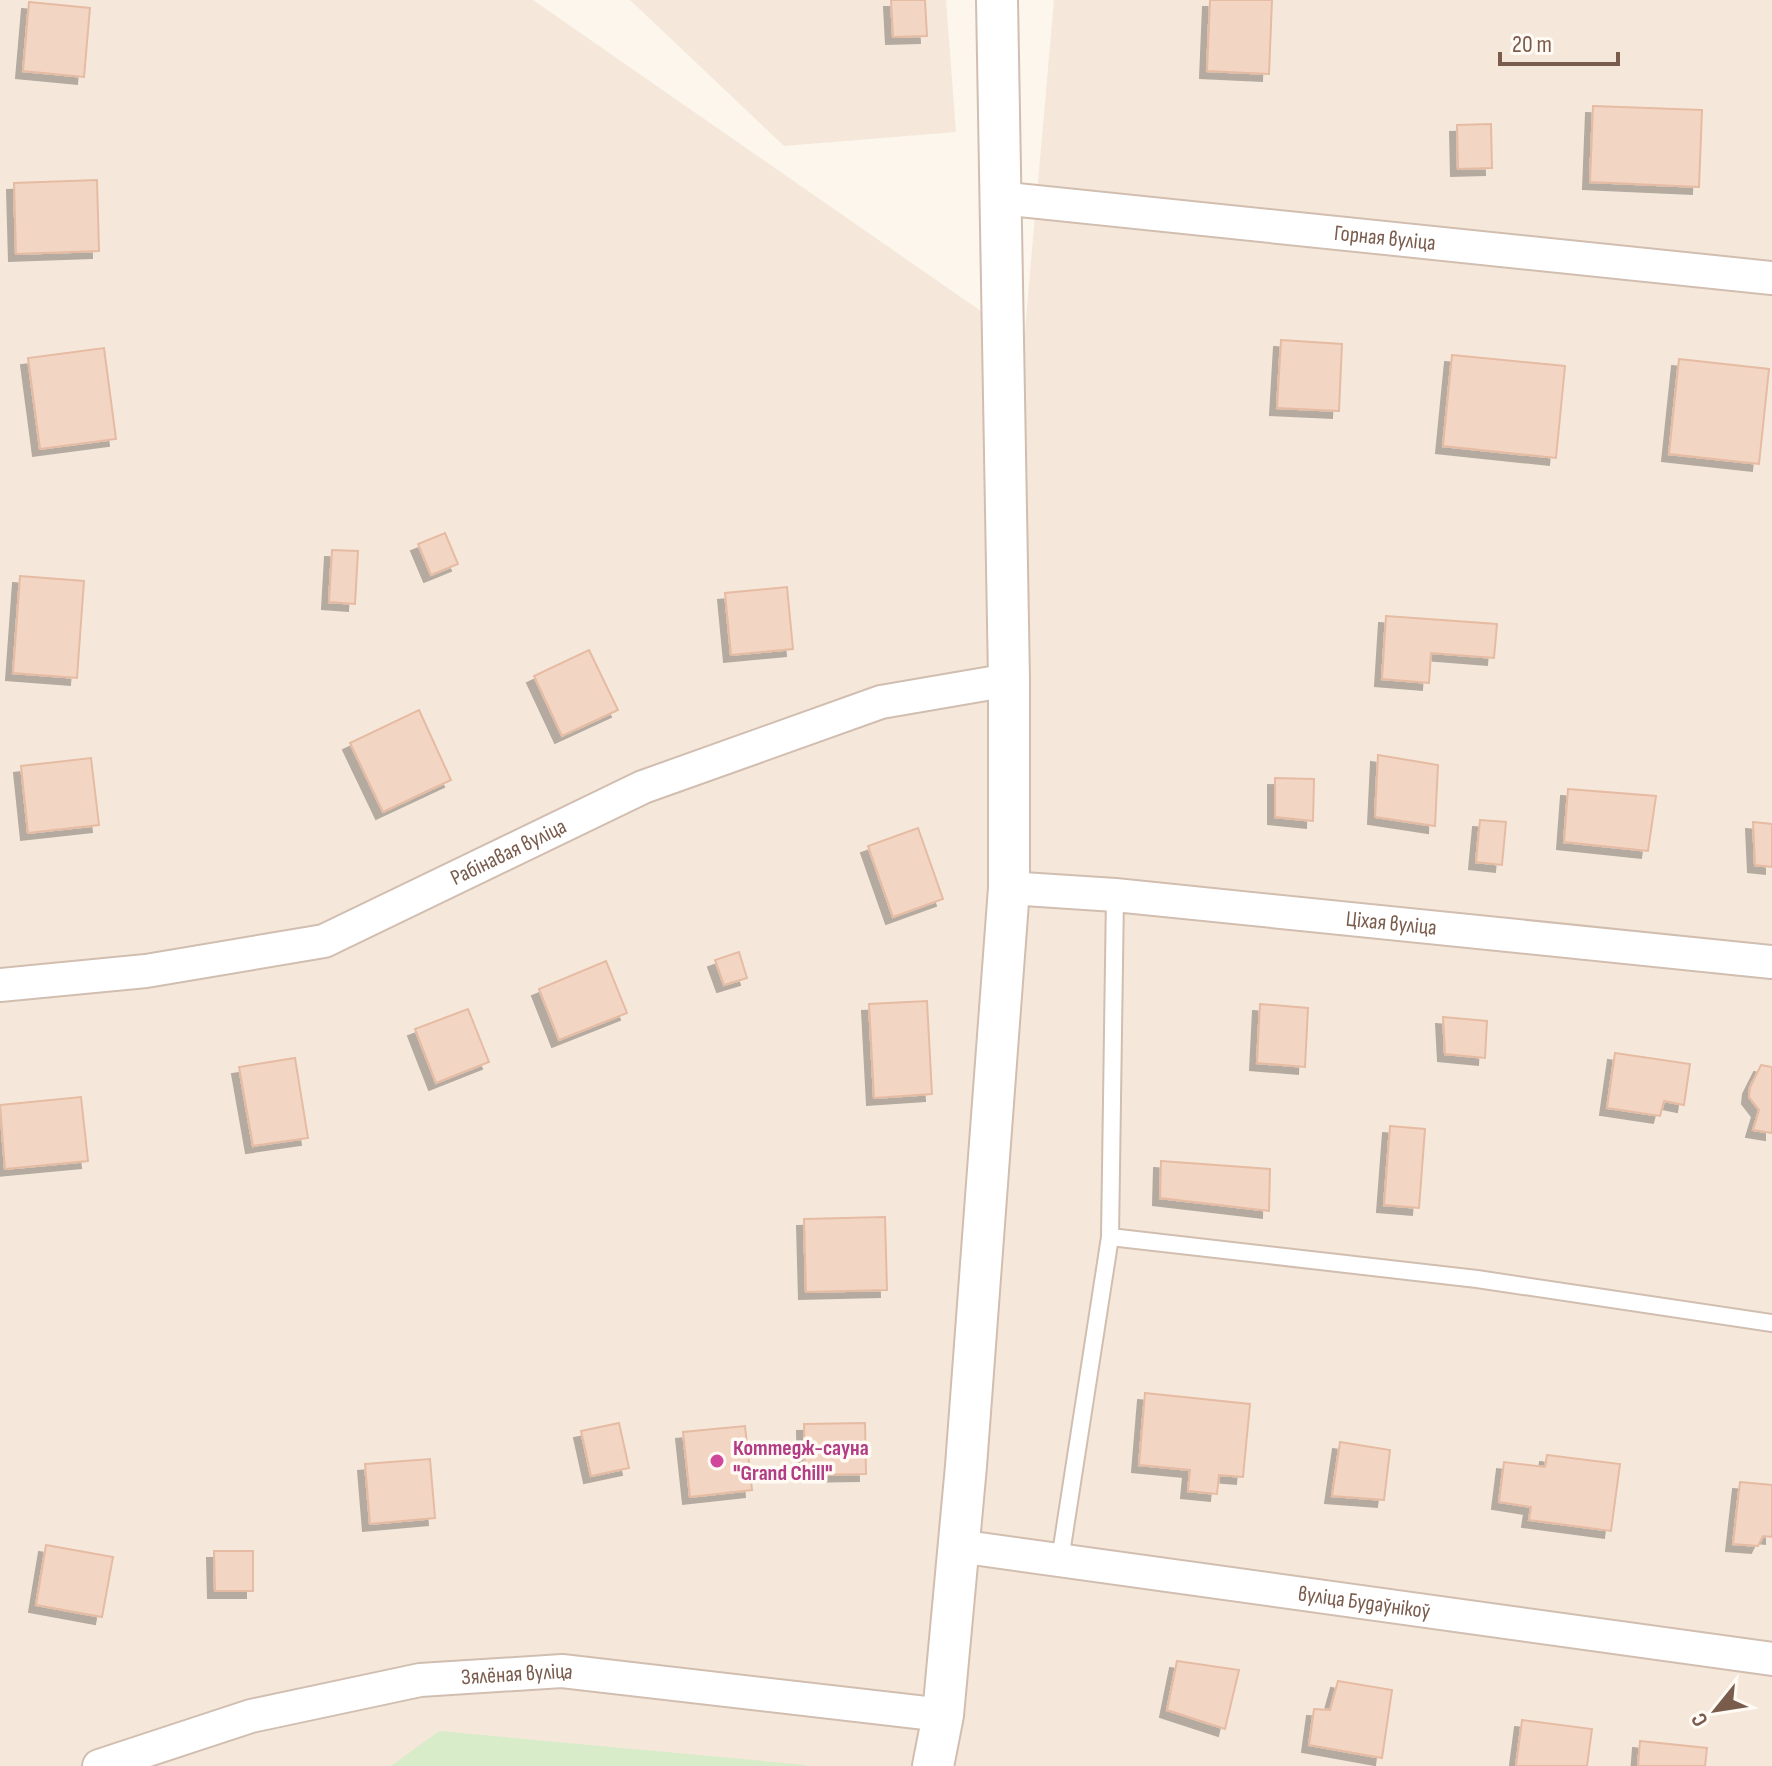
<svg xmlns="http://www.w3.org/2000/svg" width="1772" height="1766" viewBox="0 0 1772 1766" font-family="'Sofia Sans Condensed',sans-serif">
<defs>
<filter id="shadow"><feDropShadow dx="-7" dy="7" stdDeviation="0" flood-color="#0004"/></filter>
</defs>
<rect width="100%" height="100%" fill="#fdf6ec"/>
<g fill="#f5e8da">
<path d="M 0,0 L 533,0 L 1024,341 L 1054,0 L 1772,0 L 1772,1766 L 0,1766 Z"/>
<path d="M 630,0 L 946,0 L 956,132 L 784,146 Z"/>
</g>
<path fill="#d8ecc9" d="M 439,1731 L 806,1765 L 806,1766 L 391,1766 Z"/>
<g fill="#f3d5c3" stroke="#e6bba3" stroke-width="2" filter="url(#shadow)">
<path d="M 891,0 L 925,0 L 927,36 L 893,37 Z"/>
<path d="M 1210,0 L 1272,0 L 1269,74 L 1207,71 Z"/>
<path d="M 29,2 L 90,8 L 84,77 L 23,71 Z"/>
<path d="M 1593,106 L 1702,110 L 1699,187 L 1590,182 Z"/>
<path d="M 1491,124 L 1492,168 L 1458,169 L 1457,125 Z"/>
<path d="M 97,180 L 99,251 L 16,254 L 14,183 Z"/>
<path d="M 1281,340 L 1342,344 L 1339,411 L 1277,408 Z"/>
<path d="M 104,348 L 116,439 L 40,449 L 28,358 Z"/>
<path d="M 1452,355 L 1565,366 L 1556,458 L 1443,446 Z"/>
<path d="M 1679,359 L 1769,369 L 1759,464 L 1669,454 Z"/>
<path d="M 445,533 L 458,564 L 431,575 L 418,544 Z"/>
<path d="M 332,550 L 358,551 L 355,604 L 329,602 Z"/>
<path d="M 20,576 L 84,581 L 77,678 L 13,673 Z"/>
<path d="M 787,587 L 793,649 L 731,655 L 725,593 Z"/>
<path d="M 1386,616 L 1497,624 L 1494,658 L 1431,653 L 1429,683 L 1382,679 Z"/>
<path d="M 589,650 L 618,710 L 562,736 L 534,676 Z"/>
<path d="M 419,710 L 451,780 L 383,812 L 350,743 Z"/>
<path d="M 1378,755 L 1438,765 L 1435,826 L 1375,817 Z"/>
<path d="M 91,758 L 99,825 L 28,833 L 21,766 Z"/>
<path d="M 1275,778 L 1314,779 L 1313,821 L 1275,817 Z"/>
<path d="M 1568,789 L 1656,796 L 1648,851 L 1564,842 Z"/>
<path d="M 1480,820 L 1506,822 L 1502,865 L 1476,862 Z"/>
<path d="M 1753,822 L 1772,824 L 1772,867 L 1755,865 Z"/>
<path d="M 918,828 L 943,899 L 893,917 L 868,846 Z"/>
<path d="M 739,952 L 747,978 L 724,985 L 715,960 Z"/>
<path d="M 606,961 L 627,1013 L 559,1040 L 539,989 Z"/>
<path d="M 927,1001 L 932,1094 L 874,1098 L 869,1004 Z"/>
<path d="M 1260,1004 L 1308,1008 L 1305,1067 L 1257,1063 Z"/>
<path d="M 468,1009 L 489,1062 L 436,1083 L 415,1029 Z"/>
<path d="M 1443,1017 L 1487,1021 L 1485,1058 L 1445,1054 Z"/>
<path d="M 1615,1053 L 1690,1064 L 1684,1105 L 1664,1101 L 1660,1116 L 1607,1108 Z"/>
<path d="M 295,1058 L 308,1138 L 253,1146 L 239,1067 Z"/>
<path d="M 1761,1065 L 1772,1067 L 1772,1133 L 1753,1130 L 1759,1110 L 1749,1097 L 1750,1087 Z"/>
<path d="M 81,1097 L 88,1161 L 5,1169 L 0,1105 Z"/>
<path d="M 1390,1126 L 1425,1129 L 1419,1208 L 1384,1205 Z"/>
<path d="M 1161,1161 L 1270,1169 L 1269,1211 L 1160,1198 Z"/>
<path d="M 885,1217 L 887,1290 L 806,1292 L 804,1219 Z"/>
<path d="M 1145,1393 L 1250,1404 L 1243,1477 L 1219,1475 L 1217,1494 L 1188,1491 L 1190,1470 L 1139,1465 Z"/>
<path d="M 619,1423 L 629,1468 L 591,1476 L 581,1431 Z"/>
<path d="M 865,1423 L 866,1474 L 805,1475 L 804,1424 Z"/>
<path d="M 745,1426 L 752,1490 L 690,1497 L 683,1432 Z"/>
<path d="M 1340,1442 L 1390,1450 L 1384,1500 L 1332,1496 Z"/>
<path d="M 1547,1455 L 1620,1464 L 1611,1531 L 1529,1520 L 1531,1507 L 1499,1502 L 1504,1462 L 1545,1467 Z"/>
<path d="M 430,1459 L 435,1518 L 370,1524 L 365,1464 Z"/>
<path d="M 1740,1482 L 1772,1485 L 1772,1537 L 1763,1536 L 1758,1546 L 1733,1544 Z"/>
<path d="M 46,1545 L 113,1557 L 102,1617 L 36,1605 Z"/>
<path d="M 214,1551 L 253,1551 L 253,1591 L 215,1591 Z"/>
<path d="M 1177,1661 L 1239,1670 L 1225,1729 L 1167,1710 Z"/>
<path d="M 1338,1681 L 1392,1690 L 1382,1758 L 1309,1745 L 1314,1709 L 1330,1710 Z"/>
<path d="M 1522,1720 L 1592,1729 L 1587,1766 L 1516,1766 Z"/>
<path d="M 1640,1741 L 1707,1748 L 1705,1766 L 1638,1766 Z"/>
</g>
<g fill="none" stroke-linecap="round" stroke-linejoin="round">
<defs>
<g id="service">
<path d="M 1110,1237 L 1477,1279 L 1772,1323"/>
<path d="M 1060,1560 L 1110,1237 L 1115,895"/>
</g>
<g id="minor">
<path id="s1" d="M 999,198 L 1772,278"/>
<path id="s2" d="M 1009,888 L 1115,895 L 1772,962"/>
<path id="s3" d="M 0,985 L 146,971 L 324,941 L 643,787 L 881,702 L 1009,680"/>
<path id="s4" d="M 958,1546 L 1772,1659"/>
<path id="s5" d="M 99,1766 L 251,1716 L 420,1680 L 562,1671 L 943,1715"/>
</g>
<path id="tertiary" d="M 933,1766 L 943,1715 L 966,1466 L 1009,888 L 1009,680 L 997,0"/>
</defs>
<use href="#service" stroke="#d1beb0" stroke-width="20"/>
<use href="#minor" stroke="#d1beb0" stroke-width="36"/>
<use href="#tertiary" stroke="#d1beb0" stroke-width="44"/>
<use href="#service" stroke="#fff" stroke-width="16"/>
<use href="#minor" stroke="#fff" stroke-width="32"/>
<use href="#tertiary" stroke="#fff" stroke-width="40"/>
</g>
<circle fill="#d1479c" stroke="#fffaf3" stroke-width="3" cx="717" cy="1461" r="8"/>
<g text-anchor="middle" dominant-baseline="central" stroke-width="7" stroke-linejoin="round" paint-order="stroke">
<g font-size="22" fill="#7a5c4d" stroke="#fffaf3">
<text stroke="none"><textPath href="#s1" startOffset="388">Горная вуліца</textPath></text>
<text stroke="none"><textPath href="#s3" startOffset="532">Рабінавая вуліца</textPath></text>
<text stroke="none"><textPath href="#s2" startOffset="384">Ціхая вуліца</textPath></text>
<text stroke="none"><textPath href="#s4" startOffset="410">вуліца Будаўнікоў</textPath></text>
<text stroke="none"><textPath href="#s5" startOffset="430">Зялёная вуліца</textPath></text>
</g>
<g font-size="22" font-weight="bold" fill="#b23c85" stroke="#fffaf3" text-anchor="start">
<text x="733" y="1448">Коттедж-сауна<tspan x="733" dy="25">"Grand Chill"</tspan></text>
</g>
</g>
<g transform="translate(1716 1710) rotate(240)" stroke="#fffaf3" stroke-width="6" paint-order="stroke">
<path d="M0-6L14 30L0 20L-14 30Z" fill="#7a5c4d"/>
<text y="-12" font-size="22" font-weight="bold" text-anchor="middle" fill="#7a5c4d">С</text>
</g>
<path d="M1500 52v12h118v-12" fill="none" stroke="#7a5c4d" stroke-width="4"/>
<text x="1512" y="52" font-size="24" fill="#7a5c4d" stroke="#fffaf3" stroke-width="6" paint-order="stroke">20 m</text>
</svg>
